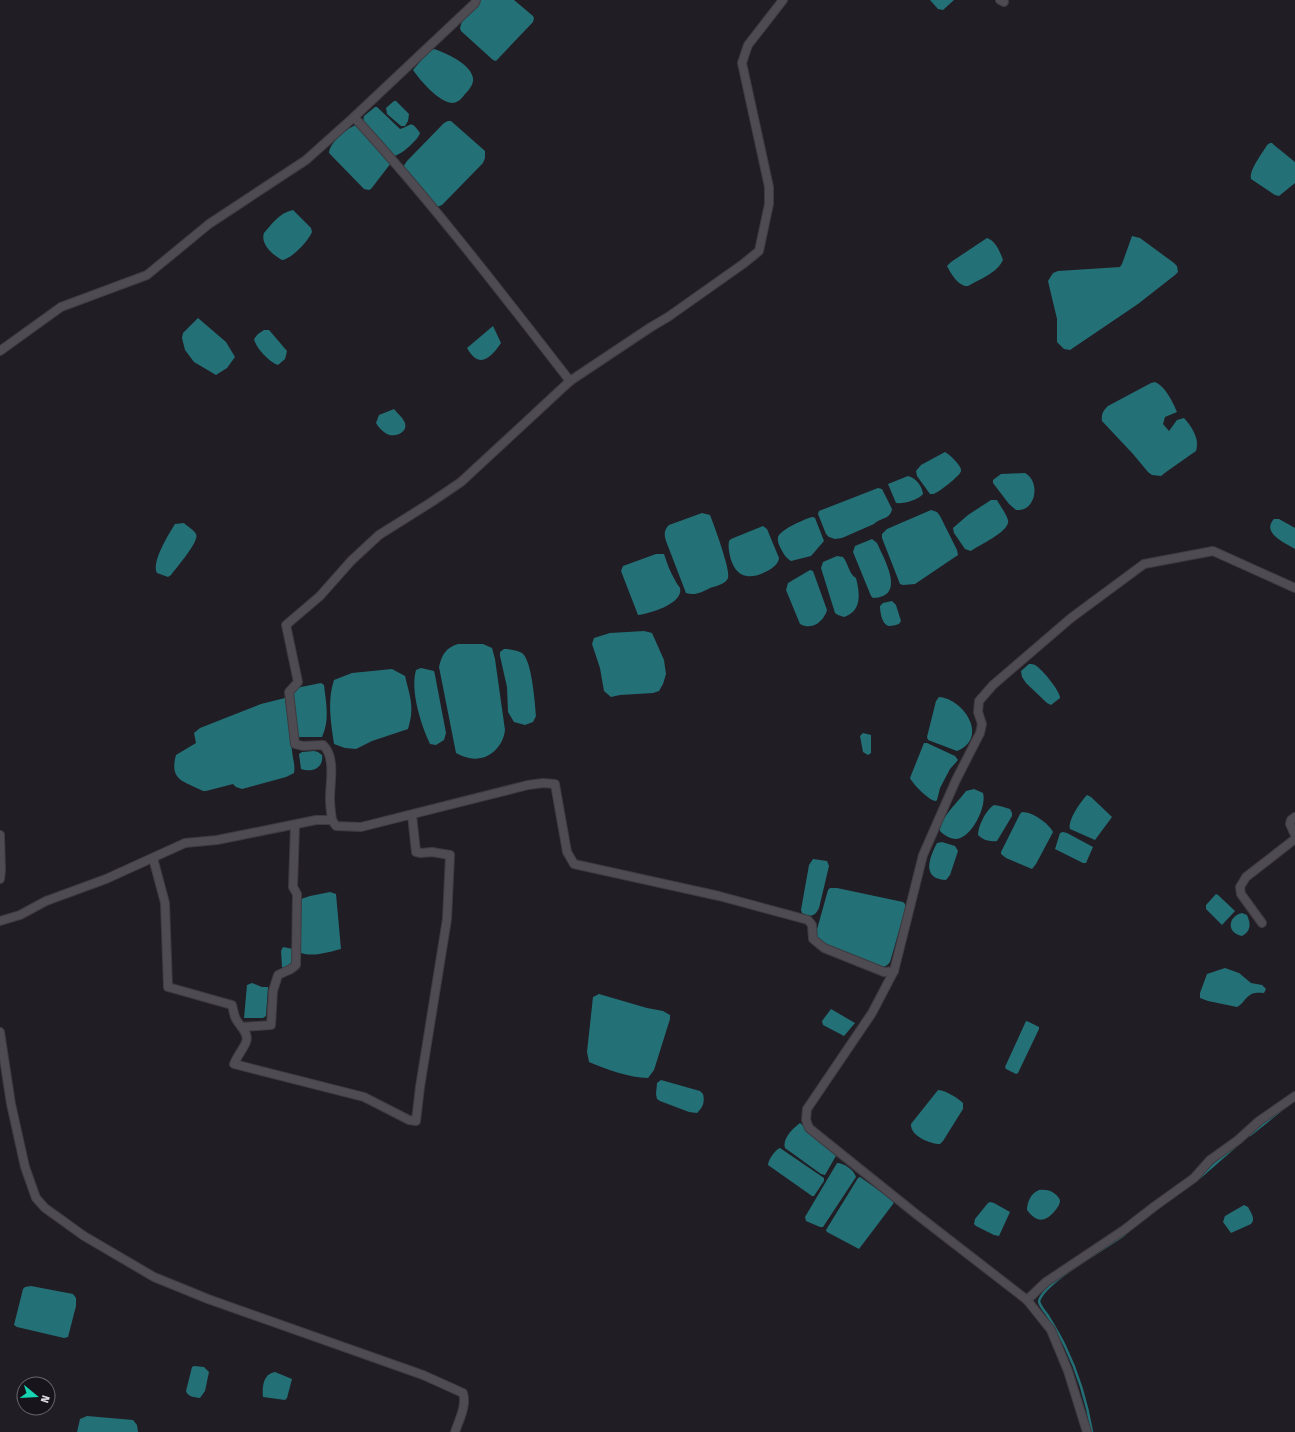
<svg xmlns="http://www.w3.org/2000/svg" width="1295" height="1432" viewBox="0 0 1295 1432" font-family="'Fira Sans',sans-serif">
<rect width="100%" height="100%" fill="#211d24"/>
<g fill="#247077">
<path d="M 481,0 L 514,0 L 533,16 L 534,18 L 533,22 L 496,61 L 493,60 L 461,31 L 460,28 L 462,21 Z"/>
<path d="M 930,0 L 954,0 L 943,10 L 938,9 Z"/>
<path d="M 434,49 C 446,53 471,64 473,78 C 474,84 469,90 465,94 C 462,98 459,102 453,103 C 439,103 420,80 413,70 L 428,52 Z"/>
<path d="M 394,101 L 396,101 L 409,114 L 408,121 L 405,126 L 401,126 L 387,114 L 386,108 Z"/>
<path d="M 375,107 L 377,107 L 400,129 C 412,126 410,119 420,133 C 418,140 401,155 394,156 L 363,122 L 364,116 Z"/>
<path d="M 448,121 L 451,121 L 485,151 L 485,158 L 483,163 L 442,205 L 437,207 L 403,167 L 407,161 L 444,123 Z"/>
<path d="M 356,125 L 391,163 L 371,189 L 369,190 L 364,189 L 329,153 C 329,143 347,128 356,125 Z"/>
<path d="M 1270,143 L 1272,143 L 1274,145 L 1295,162 L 1295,183 L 1279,196 L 1275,195 L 1251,179 C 1249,170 1262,154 1267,145 Z"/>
<path d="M 293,210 L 311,228 L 312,232 C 308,241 292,259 282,260 C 273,255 260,244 264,233 C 272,224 279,213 293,210 Z"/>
<path d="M 1132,236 L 1140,238 L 1174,263 L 1177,266 L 1178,272 L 1175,275 L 1138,304 L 1070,350 L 1064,349 L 1057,342 L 1057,319 L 1048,281 L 1053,273 L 1058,271 L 1120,267 L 1122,264 Z"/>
<path d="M 987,238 C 996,241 1000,252 1003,260 C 997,273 980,279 968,286 C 959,287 951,274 947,266 L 951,262 Z"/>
<path d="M 198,318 L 226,342 L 235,357 L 227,368 L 216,375 L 194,362 L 185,350 L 182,338 L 183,333 Z"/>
<path d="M 493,326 L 501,343 C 490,359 479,369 467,348 Z"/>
<path d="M 264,330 L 269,330 L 287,351 L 285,359 L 278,365 C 269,362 256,348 254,339 L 258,334 Z"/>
<path d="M 1155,382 C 1165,386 1173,402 1177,412 L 1165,417 L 1163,424 L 1169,431 L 1177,420 L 1184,418 C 1192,427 1200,439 1196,451 L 1166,472 L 1161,476 L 1152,475 L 1148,472 L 1133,454 L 1102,421 C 1101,414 1103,411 1108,406 L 1151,383 Z"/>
<path d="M 394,409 C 397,413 402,417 404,421 C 410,432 395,438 387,434 C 382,431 379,428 376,423 L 379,415 Z"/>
<path d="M 945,452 C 949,454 962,466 961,471 C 960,476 938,493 933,494 C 932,494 931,494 930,494 L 917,476 L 916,471 L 921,465 Z"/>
<path d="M 1025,473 C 1041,482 1036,512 1016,510 L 1009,504 L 993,483 L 993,480 L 1001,474 Z"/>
<path d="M 908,476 C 916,478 922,486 923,494 C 918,500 904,504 896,503 L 888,484 Z"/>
<path d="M 878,488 L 882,489 L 892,509 C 890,520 881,517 874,524 L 842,538 L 835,539 L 829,537 L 826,534 L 818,514 L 819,511 Z"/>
<path d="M 991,500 L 997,500 C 1000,506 1006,513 1008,520 C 1011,531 979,545 971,551 L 965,549 L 954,533 L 953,528 L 968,515 Z"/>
<path d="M 931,510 L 937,512 L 940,516 L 957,550 L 958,555 L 915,584 L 903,585 L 900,584 L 882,538 L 882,534 L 887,529 Z"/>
<path d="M 702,513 L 710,515 C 714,525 731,571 728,578 C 726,584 716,586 710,588 C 702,592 695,596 686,593 L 666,541 C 664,534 664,530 669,525 Z"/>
<path d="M 813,517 L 815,518 L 824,541 L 811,556 L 791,561 C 785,557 784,554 781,549 C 779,545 777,541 778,537 C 780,530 806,518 813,517 Z"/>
<path d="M 1274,519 L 1279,519 L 1295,528 L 1295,549 C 1285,543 1261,533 1274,519 Z"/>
<path d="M 184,523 C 187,526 194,530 196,534 C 200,541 176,568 171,575 L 168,577 L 157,573 C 151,562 169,534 175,524 Z"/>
<path d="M 763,526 L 767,529 L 779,558 C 779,568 756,578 747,576 C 737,575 732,565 730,556 C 729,551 728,546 729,541 L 731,539 Z"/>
<path d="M 872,539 L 877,543 C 884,559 907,597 873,598 L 871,596 L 853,552 L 855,546 Z"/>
<path d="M 656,554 L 664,554 C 667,563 670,572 675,580 C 676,583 679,586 680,588 C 684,604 648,614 638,615 L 621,571 L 623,566 Z"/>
<path d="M 837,556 L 843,557 C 848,563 849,574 856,578 C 860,594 862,611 844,617 L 838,615 L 835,613 L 821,568 L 823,562 Z"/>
<path d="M 810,570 L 813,571 L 827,610 C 824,621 812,631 800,624 L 786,590 L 788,583 Z"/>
<path d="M 892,601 L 896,605 L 901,621 L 899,624 C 896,625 892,626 889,626 C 882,625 880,612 880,606 L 883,603 Z"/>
<path d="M 644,631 L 652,633 L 664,660 L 666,674 L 663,684 L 659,691 L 653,693 L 620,695 L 611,697 L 604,691 L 600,668 L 592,644 L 594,638 L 610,633 Z"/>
<path d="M 458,644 L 483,644 L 492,648 L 495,659 L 505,730 C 503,748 487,762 469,758 C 464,757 460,755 456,753 L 439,667 C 442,654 446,648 458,644 Z"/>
<path d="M 504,649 C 509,649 517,650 522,653 C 532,660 535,704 536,716 L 533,722 L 525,725 L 514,722 L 508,712 L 507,687 L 500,656 L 500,652 Z"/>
<path d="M 1029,664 C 1032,664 1033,664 1035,665 C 1042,669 1060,691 1060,698 L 1051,705 L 1047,703 L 1026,683 L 1022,677 L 1021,671 Z"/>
<path d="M 421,668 L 434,671 L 435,675 L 446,733 L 444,740 L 436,745 L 430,744 C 421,725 410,691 416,670 Z"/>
<path d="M 392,669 L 405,676 C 410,697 415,707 408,729 L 372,741 L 356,749 L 345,748 L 334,744 C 331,723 327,700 334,680 L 352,673 Z"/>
<path d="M 321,683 L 324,685 C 326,703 330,720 322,737 L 298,737 L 291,696 L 296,688 Z"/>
<path d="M 939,697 C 964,699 989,738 957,751 L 928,740 L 927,737 L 936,701 Z"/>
<path d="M 285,698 C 288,718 290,738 293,758 C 294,763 295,767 294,773 L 286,777 L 242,789 L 236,787 L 233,784 L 206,791 L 203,791 C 184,781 169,781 176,755 L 196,743 L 194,733 L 200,728 L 261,704 Z"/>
<path d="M 863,733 L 871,735 L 871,753 L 868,755 L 863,752 L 860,736 Z"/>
<path d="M 924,743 L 927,743 L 955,756 L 958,760 L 950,769 L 940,788 L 937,800 L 936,801 C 929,801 913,784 910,778 Z"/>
<path d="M 314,751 L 318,752 L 322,755 C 324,768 312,773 301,769 L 299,754 L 302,752 Z"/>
<path d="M 974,789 L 983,793 C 987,806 972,838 956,839 C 950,839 944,835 940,831 C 939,819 959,801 966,791 Z"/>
<path d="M 1087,795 L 1091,797 L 1112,817 L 1095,840 L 1070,829 C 1067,821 1081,801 1087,795 Z"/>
<path d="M 994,805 L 1000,806 L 1010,809 L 1012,813 L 1012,816 L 997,841 C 989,842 983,840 978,835 C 978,826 986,810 994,805 Z"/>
<path d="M 1022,812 C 1033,812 1048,823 1053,832 L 1036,864 L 1032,869 L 1006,858 L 1001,854 L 1001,852 L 1020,814 Z"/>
<path d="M 1063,832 L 1067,833 L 1093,847 L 1086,863 L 1083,863 L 1055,849 L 1060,833 Z"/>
<path d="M 942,842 L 955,846 L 958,851 L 950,875 L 946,880 C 942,880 940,879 936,878 C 923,871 932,853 937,843 Z"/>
<path d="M 813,859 L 827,861 L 829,866 L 819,908 C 815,916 811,918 802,913 L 801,910 L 809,865 Z"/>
<path d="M 830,888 L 837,888 L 903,902 L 905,904 L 905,910 L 890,962 C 887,966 885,967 880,967 L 821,943 L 817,938 L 816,933 L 828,890 Z"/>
<path d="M 330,892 L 336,894 L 341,949 C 329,952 311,958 299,952 L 298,900 L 310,896 Z"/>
<path d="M 1216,894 L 1218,895 L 1235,911 L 1222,925 L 1206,909 L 1206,905 Z"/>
<path d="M 1242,913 L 1247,915 C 1251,924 1251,931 1242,936 C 1226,933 1228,916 1242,913 Z"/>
<path d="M 283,947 L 293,949 L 293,962 L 284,969 L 282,967 L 281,951 Z"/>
<path d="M 1225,968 L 1239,973 L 1251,983 L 1262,985 L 1266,989 L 1264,993 C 1260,993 1254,992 1250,995 C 1245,998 1243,1004 1237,1007 L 1208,1001 L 1200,998 L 1200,993 L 1207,974 Z"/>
<path d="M 252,983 L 262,987 L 268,987 L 266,1016 L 263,1018 L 244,1018 L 247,985 Z"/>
<path d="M 599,994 L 647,1008 L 663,1011 L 670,1015 L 670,1019 L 654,1070 L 648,1078 C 630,1078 606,1069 589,1062 L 587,1052 L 593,997 Z"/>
<path d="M 831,1009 L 855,1023 L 844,1036 L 823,1025 L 822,1021 Z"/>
<path d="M 1026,1021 L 1029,1022 L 1039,1027 L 1039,1029 L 1018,1073 L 1016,1074 L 1006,1069 L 1005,1067 Z"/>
<path d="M 661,1080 L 700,1091 L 703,1094 C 705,1102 703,1107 697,1113 L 689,1112 L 660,1101 L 657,1099 L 656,1094 L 657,1083 Z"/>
<path d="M 938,1090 C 947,1091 956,1097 963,1103 L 963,1109 L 943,1141 L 940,1144 C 930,1144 910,1136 911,1124 Z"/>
<path d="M 800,1123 L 837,1154 L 825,1175 L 821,1174 L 785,1148 C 782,1139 793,1128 800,1123 Z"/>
<path d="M 780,1148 L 824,1178 L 824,1181 L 814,1196 L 812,1196 L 768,1165 C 768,1160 775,1150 780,1148 Z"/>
<path d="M 837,1163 C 844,1163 854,1170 856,1177 L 823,1227 L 820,1227 L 806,1221 L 805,1217 Z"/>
<path d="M 860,1177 L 894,1201 L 893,1204 L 859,1249 L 827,1232 L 826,1230 L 858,1178 Z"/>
<path d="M 1039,1190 C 1048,1189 1056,1192 1060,1200 C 1060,1205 1057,1208 1054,1212 C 1044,1223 1036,1222 1027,1210 C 1027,1202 1031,1193 1039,1190 Z"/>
<path d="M 990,1202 L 994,1203 L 1010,1212 L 999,1236 L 994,1235 L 976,1226 L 974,1224 L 975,1219 L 988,1203 Z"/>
<path d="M 1244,1205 L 1248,1207 C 1251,1213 1256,1219 1251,1224 L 1231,1233 L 1223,1222 L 1225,1216 Z"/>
<path d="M 31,1286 L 73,1294 L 76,1298 L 76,1306 L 68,1337 L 64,1338 L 17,1327 L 14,1325 L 23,1289 L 25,1287 Z"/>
<path d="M 194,1366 L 204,1367 L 209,1372 L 205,1391 L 200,1398 C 194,1397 188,1397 186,1391 L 192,1367 Z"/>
<path d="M 275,1372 L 292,1379 L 287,1398 L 285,1400 L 263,1397 C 262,1387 263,1374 275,1372 Z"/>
<path d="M 87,1416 L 133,1420 L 137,1425 L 138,1432 L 77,1432 L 80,1419 Z"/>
</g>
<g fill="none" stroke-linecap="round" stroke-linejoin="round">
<g stroke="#247077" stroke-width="2.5">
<path d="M 1250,1135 L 1280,1111"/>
<path d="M 1199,1178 L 1238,1144"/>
<path d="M 1092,1432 C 1087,1403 1078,1373 1065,1346 C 1060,1336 1054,1326 1048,1316 C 1045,1311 1040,1307 1039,1301 C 1045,1281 1105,1249 1124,1235"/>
</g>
<defs>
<g id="street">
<path d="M 1000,0 L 1004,2"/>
<path d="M 354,117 C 431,201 500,291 570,381"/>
<path d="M 0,351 L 61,307 L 147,275 L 209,224 L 306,160 L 354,117 L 475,3 L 476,0"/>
<path d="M 1295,817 L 1291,820 L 1290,824 L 1295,835"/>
<path d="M 332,820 C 331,813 330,805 330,798 C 330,782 336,757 323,745 L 303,746 L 295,744 L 289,692 L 298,682 L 286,625 L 320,596 L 351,561 L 379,535 L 430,503 L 461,482 L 570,381 L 651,327 L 668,317 L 743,264 L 759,251 L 769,204 L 769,187 L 742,63 L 748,45 L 783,0"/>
<path d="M 0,835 L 1,870 L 0,879"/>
<path d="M 153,858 L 165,903 L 168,987 L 232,1005 C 233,1009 234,1014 235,1017 C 238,1025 250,1033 246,1042 C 244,1048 237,1056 234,1064 L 364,1097 L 409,1120 L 416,1121 L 420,1087 L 447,919 L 450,855 L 432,852 L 421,853 L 416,852 L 412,815"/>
<path d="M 0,921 L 20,915 L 46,901 L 106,879 L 185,843 L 217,840 L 316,820 L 332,820 L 336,826 L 361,827 L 528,785 L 543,783 L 555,784 L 567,852 L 574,864 L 719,896 L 808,920 L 812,925 L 813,939 L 824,948 L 884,972 L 894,971 L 923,855 L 956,780 L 980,733 L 982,724 L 978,712 L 979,701 L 993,685 L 1071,618 L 1144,564 L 1213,551 L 1295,588"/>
<path d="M 1262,923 L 1241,894 L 1240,887 L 1246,877 L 1295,839"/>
<path d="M 894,971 L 872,1013 L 807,1109 L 806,1120 L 809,1128 L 916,1214 L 1027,1300 L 1051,1330 L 1068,1371 L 1087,1432"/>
<path d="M 242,1027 L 271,1025 L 273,991 L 278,975 L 291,969 L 296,965 L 297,894 L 293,887 L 295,825"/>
<path d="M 0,1032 L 11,1104 L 25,1167 L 36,1198 L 45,1208 L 84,1236 L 154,1277 L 208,1299 L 423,1375 L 463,1393 C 467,1405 459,1420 455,1432"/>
<path d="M 1027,1300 L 1046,1282 L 1124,1230 L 1155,1206 L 1194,1178 L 1210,1160 L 1238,1140 L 1259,1121 L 1295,1096"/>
</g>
</defs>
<use href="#street" stroke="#3e3b40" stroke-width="10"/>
<use href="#street" stroke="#4f4b53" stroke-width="8"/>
</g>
<g transform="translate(36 1396) rotate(108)"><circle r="19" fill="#17141b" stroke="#68656b"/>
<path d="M0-3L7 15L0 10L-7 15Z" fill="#16d5b3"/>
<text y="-6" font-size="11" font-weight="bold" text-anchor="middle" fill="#e1dee3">N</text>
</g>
</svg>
